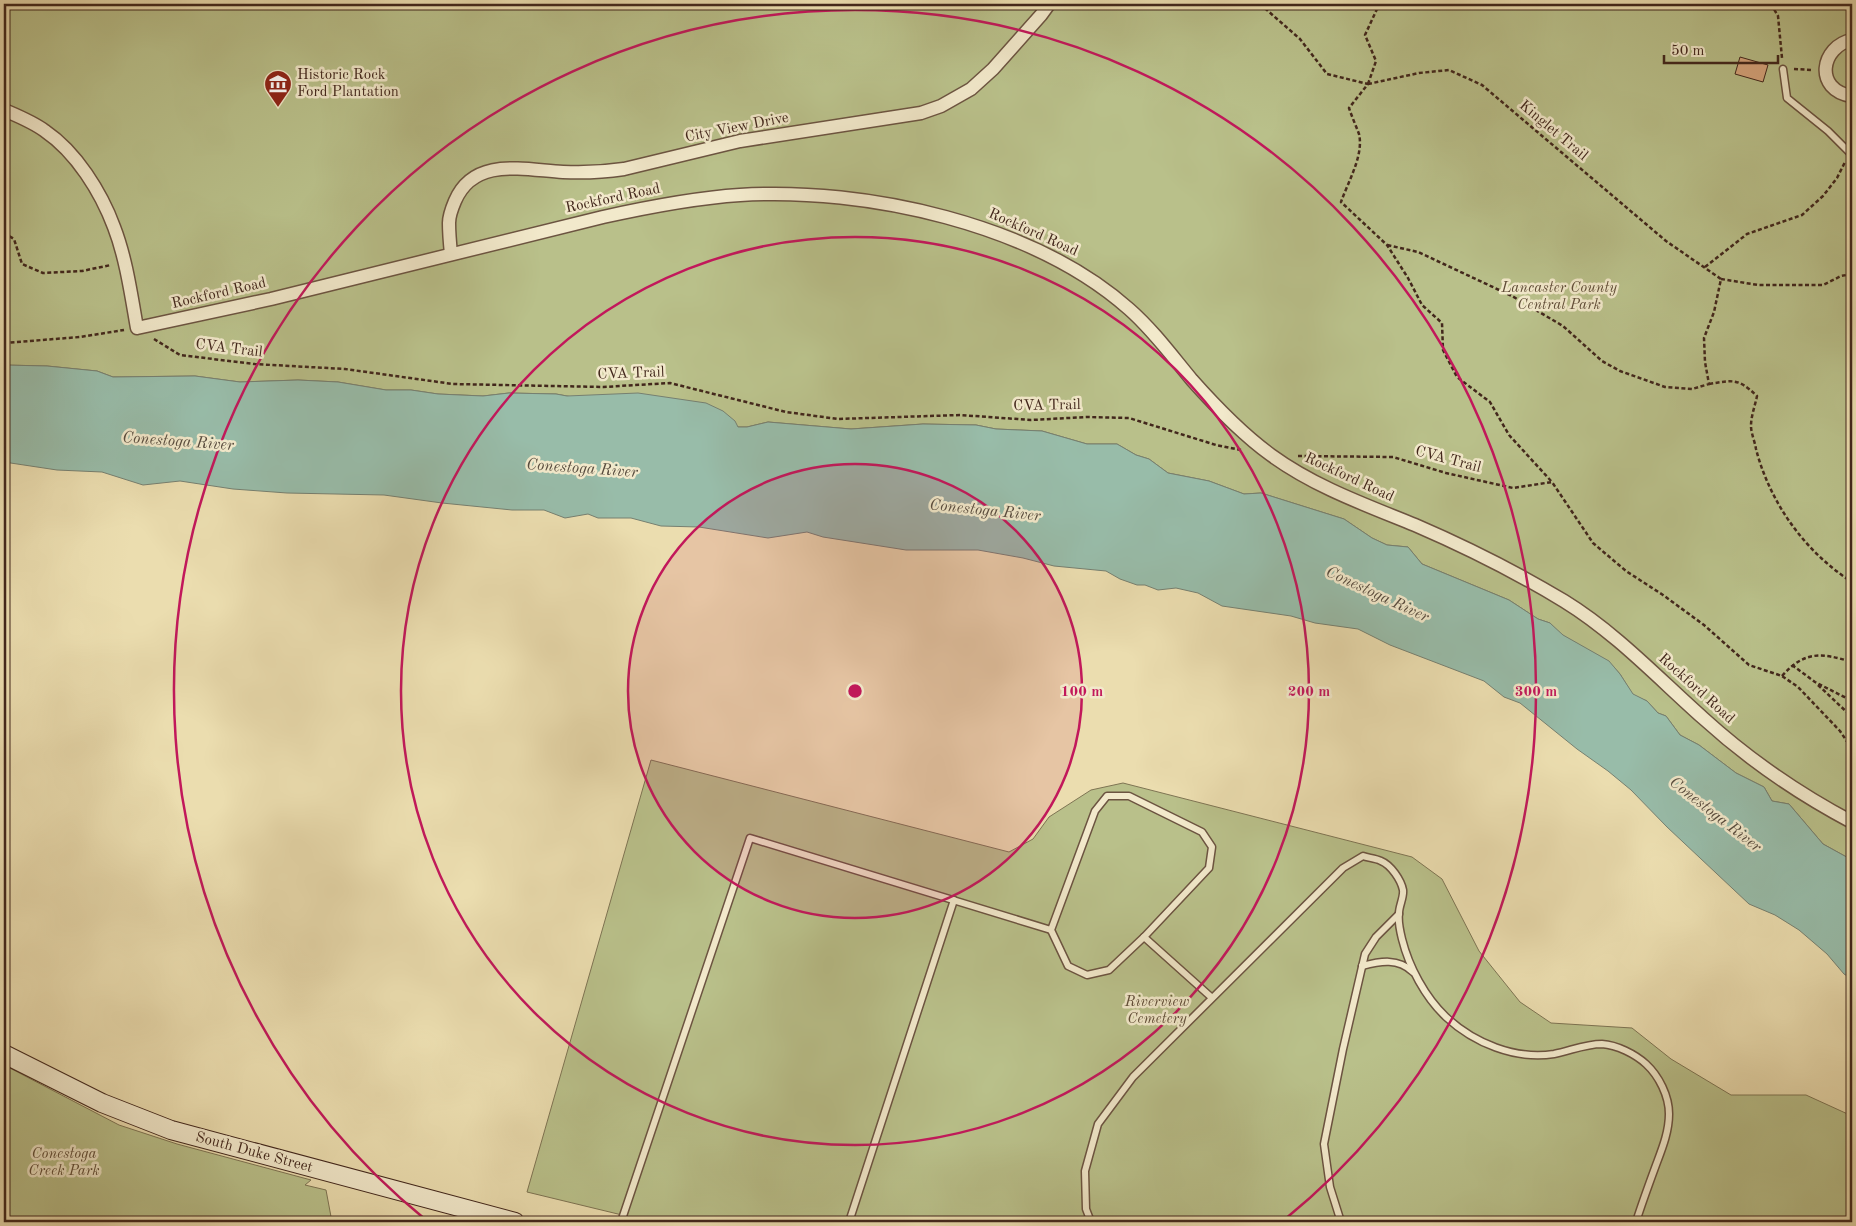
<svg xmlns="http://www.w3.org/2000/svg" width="1856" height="1226" viewBox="0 0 1856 1226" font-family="'Old Standard TT',serif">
<rect width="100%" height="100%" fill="#ebddaf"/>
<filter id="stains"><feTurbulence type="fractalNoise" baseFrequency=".004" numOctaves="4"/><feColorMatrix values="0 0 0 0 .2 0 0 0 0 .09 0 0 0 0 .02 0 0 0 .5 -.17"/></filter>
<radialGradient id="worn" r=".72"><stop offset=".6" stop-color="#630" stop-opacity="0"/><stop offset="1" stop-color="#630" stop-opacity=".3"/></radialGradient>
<g fill="#b9c08a" stroke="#7e7453">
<path d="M 4,4 L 1852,4 L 1852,860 L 1823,844 L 1789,804 L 1772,801 L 1764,787 L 1736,773 L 1699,745 L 1680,735 L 1666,716 L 1658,713 L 1647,701 L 1633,695 L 1620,674 L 1609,662 L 1562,635 L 1550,623 L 1538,619 L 1509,600 L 1422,564 L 1408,547 L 1387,545 L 1372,538 L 1344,519 L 1261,493 L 1244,494 L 1209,481 L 1168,473 L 1149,459 L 1136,455 L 1117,444 L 1087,444 L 1042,431 L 996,429 L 976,425 L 923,424 L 851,429 L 768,422 L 747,427 L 737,427 L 556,394 L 509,393 L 483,396 L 438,394 L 411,390 L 386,390 L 338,382 L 298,380 L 240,382 L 195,376 L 113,377 L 97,371 L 47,366 L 4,365 Z"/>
<path d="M 651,760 L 1009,852 L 1033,839 L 1049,817 L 1091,790 L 1123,783 L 1412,857 L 1442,879 L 1479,951 L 1520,1002 L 1551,1023 L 1632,1028 L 1671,1059 L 1731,1095 L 1806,1095 L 1852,1116 L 1852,1222 L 651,1222 L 527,1192 Z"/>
<path d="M 4,1065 L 119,1125 L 177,1144 L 311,1180 L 305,1185 L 326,1190 L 332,1222 L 4,1222 Z"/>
</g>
<path fill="#98bca9" stroke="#768071" d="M 4,365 L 47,366 L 97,371 L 113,377 L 195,376 L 240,382 L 298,380 L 338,382 L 386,390 L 411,390 L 438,394 L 483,396 L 509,393 L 556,394 L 567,396 L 638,393 L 706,403 L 723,411 L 735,421 L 738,427 L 747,427 L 768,422 L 851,429 L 923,424 L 976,425 L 996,429 L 1042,431 L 1087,444 L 1117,444 L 1136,455 L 1149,459 L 1168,473 L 1209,481 L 1244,494 L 1261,493 L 1344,519 L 1372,538 L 1387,545 L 1408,547 L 1422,564 L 1509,600 L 1538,619 L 1550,623 L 1563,635 L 1609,661 L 1620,674 L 1633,694 L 1647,701 L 1658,713 L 1666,716 L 1680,735 L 1699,745 L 1736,773 L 1764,787 L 1772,801 L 1789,804 L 1823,844 L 1852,860 L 1852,979 L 1844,974 L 1827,954 L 1799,930 L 1775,915 L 1749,904 L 1667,827 L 1631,790 L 1608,771 L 1577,749 L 1520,703 L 1504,697 L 1484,681 L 1390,645 L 1358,629 L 1315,623 L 1291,616 L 1222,606 L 1198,593 L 1176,588 L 1158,590 L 1145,585 L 1137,585 L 1120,579 L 1106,571 L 1054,566 L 1023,558 L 978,550 L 906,550 L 823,537 L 807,532 L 768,538 L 699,527 L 661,526 L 631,518 L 598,518 L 588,514 L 565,518 L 544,510 L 512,510 L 442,503 L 384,495 L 287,493 L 233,489 L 180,481 L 143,485 L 102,472 L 57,470 L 4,462 Z"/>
<path fill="#d7a67e" stroke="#42271c" d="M 1740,57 L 1768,65 L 1763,82 L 1735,74 Z"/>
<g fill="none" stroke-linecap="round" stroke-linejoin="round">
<defs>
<g id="service">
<path d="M 1783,69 L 1787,98 L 1828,131 L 1852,155"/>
<path d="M 1107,796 L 1129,796 L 1202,832 L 1212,847 L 1209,868 L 1144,937 L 1109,970 L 1087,975 L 1068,966 L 1051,930 L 1095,811 Z"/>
<path d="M 1144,937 L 1211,997"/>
<path d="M 1362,966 C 1381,961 1398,958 1413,972"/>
<path d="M 621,1222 L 750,838 L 1051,930"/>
<path d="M 849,1222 L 954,900"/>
<path d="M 1091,1222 L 1086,1209 L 1085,1171 L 1098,1124 L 1133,1077 L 1343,868 L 1363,856 C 1368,858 1375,858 1381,861 C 1391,865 1401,880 1403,890 C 1404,897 1399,906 1399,913 C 1398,920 1400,931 1402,939 C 1409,967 1425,997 1446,1017 C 1474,1043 1515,1060 1554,1054 C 1570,1051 1585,1044 1602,1044 C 1617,1045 1635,1054 1646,1064 C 1659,1076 1669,1096 1669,1114 C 1669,1132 1662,1149 1656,1165 C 1649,1184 1642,1203 1636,1222"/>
<path d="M 1341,1222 L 1330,1187 L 1324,1144 L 1343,1049 L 1365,954 L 1376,937 L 1399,914"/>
</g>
<g id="minor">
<path d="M 1852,40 C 1821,46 1813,90 1852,96"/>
<path d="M 4,110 C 18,116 33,122 45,131 C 76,152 101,192 114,227 C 126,258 131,294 137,328 L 271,299 L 603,217 C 648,207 694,198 740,195 C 866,187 1033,224 1129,309 C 1153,330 1172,356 1192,380 C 1216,407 1242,434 1271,455 C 1315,487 1366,505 1415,525 C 1466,547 1516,572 1564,601 C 1616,633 1658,678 1703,718 C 1747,758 1799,794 1852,822"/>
<path d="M 451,254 C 450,244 449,233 449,223 C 449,215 452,208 455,201 C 474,156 525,170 563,172 C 584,173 604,172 624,169 L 740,141 L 921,113 L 941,106 L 971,89 L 993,69 L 1041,15 L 1049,4"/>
</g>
<path id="secondary" d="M 4,1054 L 102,1103 L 171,1130 L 515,1222"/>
</defs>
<use href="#service" stroke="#6c5441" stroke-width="9"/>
<use href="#minor" stroke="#6c5441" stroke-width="15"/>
<use href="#secondary" stroke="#42271c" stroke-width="20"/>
<g stroke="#42271c" stroke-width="2.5" stroke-dasharray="4 2.5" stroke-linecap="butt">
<path d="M 1260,4 L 1300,39 L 1327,74 L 1368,84 L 1349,108 C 1352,117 1356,126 1359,134 C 1364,155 1348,182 1341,202 L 1387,245 L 1408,278 L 1422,305 L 1442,323 L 1443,350 L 1457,377 L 1490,402 L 1509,435 L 1552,482"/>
<path d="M 1771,4 L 1778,16 L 1782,58"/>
<path d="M 1794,69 L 1813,70"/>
<path d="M 1368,84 L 1419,73 L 1449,70 L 1482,85 L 1666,241 L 1721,279 L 1714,312 L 1704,338 L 1705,362 L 1709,384 L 1692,389 L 1665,387 L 1620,371 L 1602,361 L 1563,326 L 1512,296 L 1418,252 L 1387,245"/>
<path d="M 1368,84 L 1376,61 L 1365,35 L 1377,9 L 1387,4"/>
<path d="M 4,233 L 14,239 L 22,264 L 43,273 L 82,271 L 111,265"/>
<path d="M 1705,267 L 1747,234 L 1802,215 L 1823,196 L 1837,178 L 1845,162"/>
<path d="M 1721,279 L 1758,285 L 1823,285 L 1841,276 L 1852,274"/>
<path d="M 154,339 L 180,355 L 254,364 L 345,369 L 453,384 L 603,387 L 670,383 L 786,412 L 838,419 L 960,415 L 1031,420 L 1087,417 L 1129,418 L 1216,445 L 1241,450"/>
<path d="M 4,343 L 80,337 L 124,330"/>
<path d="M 1709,384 C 1734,380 1738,378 1757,396 C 1755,406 1751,416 1751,426 C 1751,433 1755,442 1756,449 C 1770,503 1805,552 1852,582"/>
<path d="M 1298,456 L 1393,457 L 1446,473 L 1513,488 L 1552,482 L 1593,543 L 1626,571 L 1663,595 L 1704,625 L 1749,665 L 1782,676 L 1798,687 L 1840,731 L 1852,749"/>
<path d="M 1792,665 L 1815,682 L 1852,701"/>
<path d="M 1782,676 C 1805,650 1822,653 1852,662"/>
<path d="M 1818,685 L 1852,717"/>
</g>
<use href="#service" stroke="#f2e9cb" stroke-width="6"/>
<use href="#minor" stroke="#f2e9cb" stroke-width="12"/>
<use href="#secondary" stroke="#f2e9cb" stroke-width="18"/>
</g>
<circle cx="855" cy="691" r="227" fill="#c2185b" fill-opacity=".12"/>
<g fill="none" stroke="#c2185b" stroke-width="2.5">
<circle cx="855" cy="691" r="227"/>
<circle cx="855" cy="691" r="454"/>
<path d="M426 1220A681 681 0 1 1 1284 1220"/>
</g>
<defs>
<symbol id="museum-pin" viewBox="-11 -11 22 30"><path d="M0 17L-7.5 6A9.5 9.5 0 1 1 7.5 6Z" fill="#8f2418" stroke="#f2e9cb"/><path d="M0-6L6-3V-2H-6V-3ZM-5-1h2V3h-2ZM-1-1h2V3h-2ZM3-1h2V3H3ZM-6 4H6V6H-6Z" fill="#fff"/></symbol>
</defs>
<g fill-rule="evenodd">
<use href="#museum-pin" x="262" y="68" width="32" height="43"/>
</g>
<g text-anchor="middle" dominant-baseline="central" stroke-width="5" stroke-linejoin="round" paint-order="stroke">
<g font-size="15" fill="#42271c" stroke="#f2e9cb" text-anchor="start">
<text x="297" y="75">Historic Rock<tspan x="297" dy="17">Ford Plantation</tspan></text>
</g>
<g font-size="15" fill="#42271c" stroke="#f2e9cb">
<text transform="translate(737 128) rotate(-11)">City View Drive</text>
<text transform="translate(1553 131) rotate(40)">Kinglet Trail</text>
<text transform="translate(613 199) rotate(-12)">Rockford Road</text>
<text transform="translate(1033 233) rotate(24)">Rockford Road</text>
<text transform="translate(219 294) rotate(-13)">Rockford Road</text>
<text transform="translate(229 349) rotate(7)">CVA Trail</text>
<text transform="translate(631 374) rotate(-2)">CVA Trail</text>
<text transform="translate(1047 406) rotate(-1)">CVA Trail</text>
<text transform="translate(1448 460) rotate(15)">CVA Trail</text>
<text transform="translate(1349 478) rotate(25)">Rockford Road</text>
<text transform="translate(1696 689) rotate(42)">Rockford Road</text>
<text transform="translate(254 1153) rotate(15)">South Duke Street</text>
</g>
<g font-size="15" font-style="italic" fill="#604d38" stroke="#f2e9cb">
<text x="1559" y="288">Lancaster County<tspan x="1559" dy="17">Central Park</tspan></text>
<text x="1157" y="1002">Riverview<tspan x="1157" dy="17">Cemetery</tspan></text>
<text x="64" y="1154">Conestoga<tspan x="64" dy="17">Creek Park</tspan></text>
</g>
<g font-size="16" font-style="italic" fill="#584c3f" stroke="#f2e9cb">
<text transform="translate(178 442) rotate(4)">Conestoga River</text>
<text transform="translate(582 469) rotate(4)">Conestoga River</text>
<text transform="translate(985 511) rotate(6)">Conestoga River</text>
<text transform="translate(1377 595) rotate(25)">Conestoga River</text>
<text transform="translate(1715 815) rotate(38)">Conestoga River</text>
</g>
</g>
<circle cx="855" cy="691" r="8" fill="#c2185b" stroke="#f2e9cb" stroke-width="2.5"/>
<g font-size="15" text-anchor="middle" font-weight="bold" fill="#c2185b" stroke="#f2e9cb" stroke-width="5" stroke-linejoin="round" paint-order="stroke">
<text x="1082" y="696">100 m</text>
<text x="1309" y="696">200 m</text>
<text x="1536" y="696">300 m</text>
</g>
<rect width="1856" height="1226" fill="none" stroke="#ebddaf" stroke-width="20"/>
<rect x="5" y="5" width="1846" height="1216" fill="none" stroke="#42271c" stroke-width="2.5"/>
<rect x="10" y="10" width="1836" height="1206" fill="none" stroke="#42271c"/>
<path d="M1664 55v8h114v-8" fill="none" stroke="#42271c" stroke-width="2.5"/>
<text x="1671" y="55" font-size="15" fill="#42271c" stroke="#f2e9cb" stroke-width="4" paint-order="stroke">50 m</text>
<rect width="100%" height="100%" filter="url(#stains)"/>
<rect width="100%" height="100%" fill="url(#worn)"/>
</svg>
